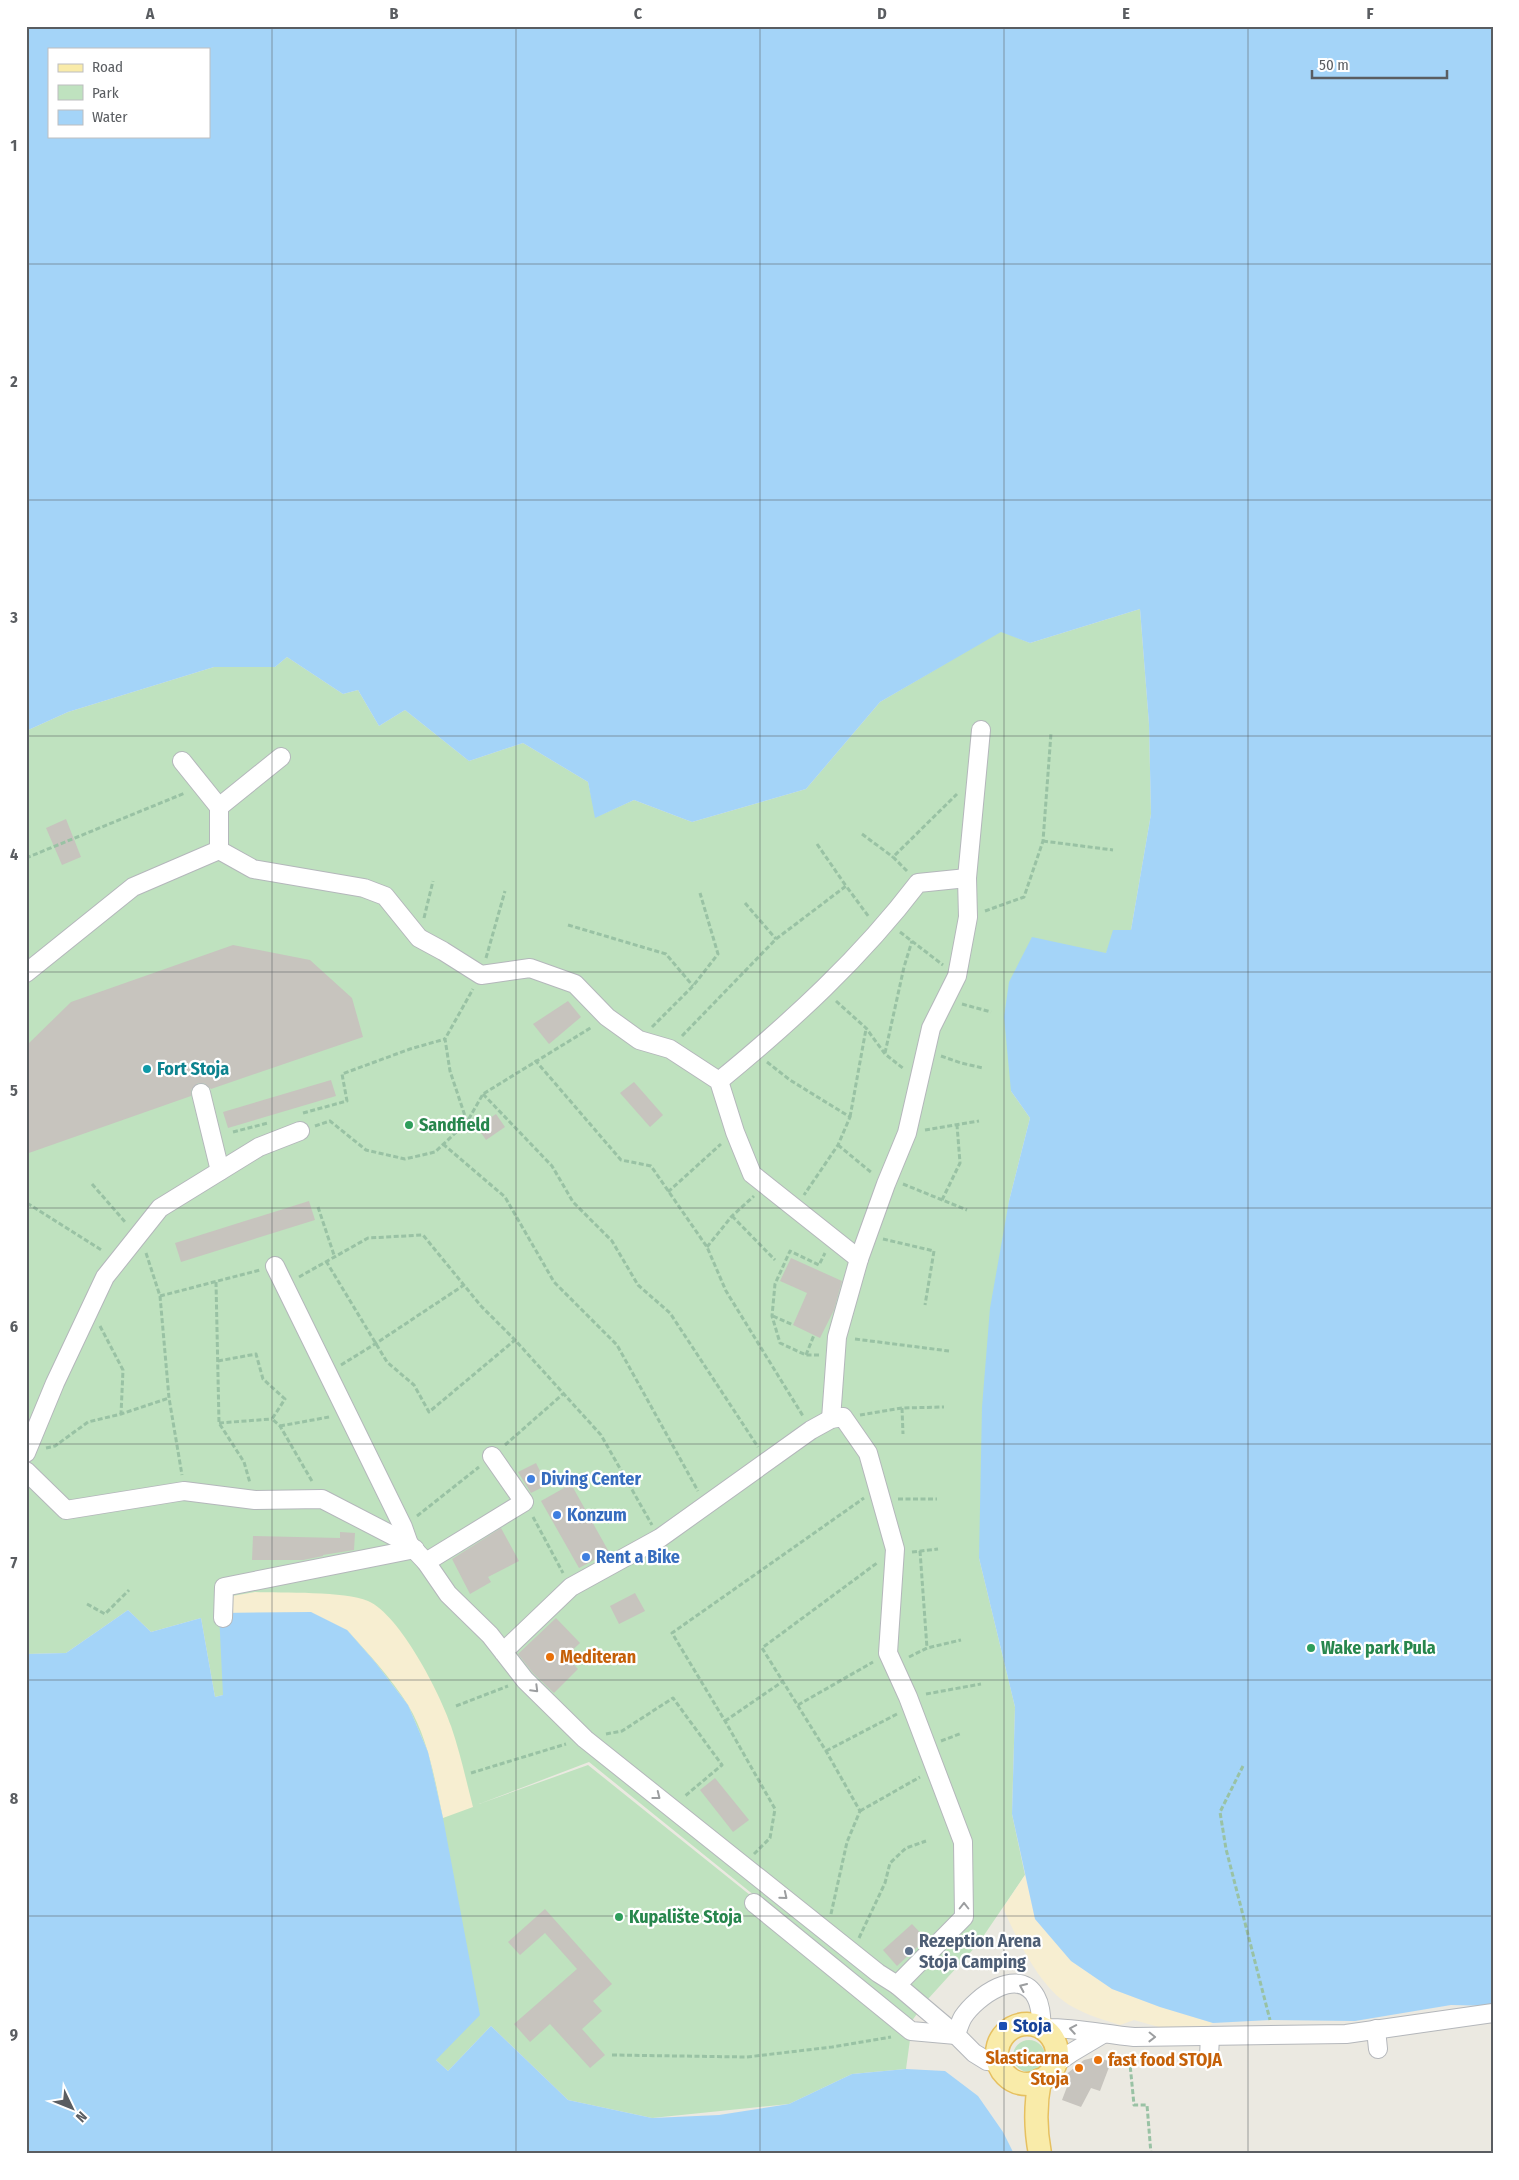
<svg xmlns="http://www.w3.org/2000/svg" width="1519" height="2180" viewBox="0 0 1519 2180" font-family="'Fira Sans Condensed',sans-serif">
<rect width="100%" height="100%" fill="#ebe9e1"/>
<g fill="#bfe2bf">
<path d="M 1140,609 L 1149,724 L 1151,814 L 1131,930 L 1106,953 L 1011,1091 L 1030,1118 L 1009,1201 L 979,1558 L 1015,1707 L 1012,1814 L 1025,1875 L 978,1944 L 928,1999 L 911,2022 L 589,1762 L 479,1804 L 588,1765 L 912,2025 L 906,2069 L 852,2074 L 789,2104 L 652,2118 L 568,2100 L 491,2026 L 448,2071 L 436,2060 L 443,1818 L 428,1752 L 408,1705 L 375,1662 L 347,1630 L 223,1695 L 215,1697 L 201,1618 L 151,1632 L 128,1610 L 66,1653 L 26,1654 L 26,731 L 68,712 L 214,667 L 275,667 L 287,657 L 343,694 L 358,690 L 379,726 L 405,710 L 469,761 L 523,743 L 588,782 L 596,817 L 634,800 L 692,822 L 806,789 L 880,702 L 1001,631 L 1030,643 Z"/>
<circle cx="1029" cy="2056" r="16"/>
</g>
<g fill="#f7eed1">
<path d="M 255,1592 C 282,1593 345,1591 368,1601 C 400,1615 440,1693 451,1726 C 460,1752 466,1780 473,1807 L 443,1818 C 435,1780 428,1738 408,1705 C 391,1678 368,1653 347,1630 L 219,1613 L 221,1598 Z"/>
<path d="M 1025,1875 L 1035,1919 L 1071,1961 L 1112,1989 L 1160,2007 L 1213,2023 L 1201,2031 L 1180,2033 L 1134,2020 L 1120,2025 C 1104,2020 1087,2015 1073,2007 C 1041,1991 1017,1939 1003,1908 Z"/>
</g>
<g fill="#a4d4f8" fill-rule="evenodd">
<path d="M 26,26 L 1493,26 L 1493,2006 L 1451,2005 L 1355,2021 L 1270,2020 L 1213,2023 L 1160,2007 L 1112,1989 L 1071,1961 L 1035,1919 L 1012,1814 L 1015,1707 L 979,1558 L 982,1407 L 990,1308 L 1009,1201 L 1030,1118 L 1011,1091 L 1004,1017 L 1009,982 L 1032,937 L 1106,953 L 1113,930 L 1131,930 L 1151,814 L 1149,724 L 1140,609 L 1030,643 L 1001,632 L 880,702 L 806,789 L 692,822 L 634,800 L 595,818 L 588,782 L 523,743 L 469,761 L 405,710 L 379,726 L 358,690 L 343,694 L 287,657 L 275,667 L 214,667 L 68,712 L 26,731 ZM 49,49 L 209,49 L 209,136 L 49,136 Z"/>
<path d="M 128,1610 L 151,1632 L 201,1618 L 215,1697 L 223,1695 L 219,1613 L 311,1612 L 347,1630 L 375,1662 L 408,1705 L 428,1752 L 443,1818 L 480,2015 L 436,2060 L 448,2071 L 491,2026 L 568,2100 L 652,2118 L 719,2115 L 789,2104 L 852,2074 L 906,2069 L 945,2071 L 978,2096 L 1003,2132 L 1014,2154 L 26,2154 L 26,1654 L 66,1653 Z"/>
</g>
<g fill="#c7c4be">
<path d="M 66,819 L 81,857 L 62,865 L 46,828 Z"/>
<path d="M 233,945 L 310,960 L 352,998 L 363,1037 L 211,1089 L 204,1083 L 198,1083 L 191,1090 L 191,1096 L 26,1154 L 26,1046 L 71,1002 Z"/>
<path d="M 568,1001 L 581,1017 L 549,1044 L 533,1024 Z"/>
<path d="M 331,1080 L 336,1096 L 228,1128 L 223,1112 Z"/>
<path d="M 634,1082 L 663,1115 L 650,1127 L 620,1093 Z"/>
<path d="M 496,1114 L 505,1127 L 486,1140 L 477,1127 Z"/>
<path d="M 309,1201 L 315,1220 L 181,1262 L 175,1243 Z"/>
<path d="M 791,1258 L 842,1281 L 834,1310 L 820,1338 L 793,1325 L 807,1293 L 780,1281 Z"/>
<path d="M 536,1463 L 547,1485 L 531,1493 L 518,1472 Z"/>
<path d="M 571,1484 L 609,1552 L 579,1568 L 541,1501 Z"/>
<path d="M 501,1528 L 519,1561 L 488,1577 L 491,1582 L 470,1594 L 452,1559 Z"/>
<path d="M 340,1532 L 355,1533 L 354,1550 L 323,1555 L 323,1556 L 303,1560 L 252,1560 L 253,1536 L 340,1538 Z"/>
<path d="M 635,1593 L 645,1611 L 619,1624 L 610,1606 Z"/>
<path d="M 556,1618 L 580,1643 L 566,1656 L 578,1669 L 554,1693 L 533,1673 L 518,1654 Z"/>
<path d="M 715,1778 L 749,1820 L 733,1832 L 700,1790 Z"/>
<path d="M 545,1909 L 612,1984 L 593,2001 L 602,2011 L 582,2029 L 605,2055 L 590,2068 L 550,2024 L 530,2042 L 514,2024 L 577,1969 L 545,1933 L 520,1955 L 508,1942 Z"/>
<path d="M 912,1924 L 926,1939 L 897,1966 L 883,1950 Z"/>
<path d="M 1096,2057 L 1111,2062 L 1100,2091 L 1091,2088 L 1081,2107 L 1062,2100 L 1070,2079 L 1064,2076 L 1084,2060 Z"/>
</g>
<g fill="none" stroke-linecap="round" stroke-linejoin="round">
<defs>
<g id="minor">
<path d="M 182,761 L 219,807 L 219,850"/>
<path d="M 219,807 L 281,757"/>
<path d="M 26,973 L 133,887 L 219,850 L 253,869 L 364,888 L 385,896 L 419,938 L 443,951 L 481,975 L 530,968 L 575,984 L 607,1017 L 639,1040 L 670,1049 L 719,1081 L 735,1132 L 752,1174 L 859,1259"/>
<path d="M 719,1081 C 791,1022 861,958 918,883 L 967,878"/>
<path d="M 201,1093 L 220,1171"/>
<path d="M 275,1266 L 403,1527 L 409,1544"/>
<path d="M 831,1419 L 837,1337 L 859,1259 L 886,1184 L 907,1133 L 931,1028 L 957,976 L 968,917 L 967,878 L 981,730"/>
<path d="M 26,1453 L 55,1383 L 105,1277 L 160,1208 L 259,1147 L 300,1131"/>
<path d="M 26,1471 L 66,1510 L 184,1491 L 255,1500 L 322,1499 L 409,1544 L 426,1562 L 448,1594 L 490,1635 L 525,1680 L 585,1739 L 878,1973 L 897,1985 L 964,1917 L 963,1842 L 908,1697 L 888,1653 L 895,1549 L 868,1453 L 843,1417 L 831,1419 L 811,1430 L 660,1538 L 571,1587 L 503,1652"/>
<path d="M 426,1562 L 524,1502 L 492,1456"/>
<path d="M 223,1618 L 224,1587 L 415,1549"/>
<path d="M 754,1903 L 911,2031 L 956,2035"/>
<path d="M 897,1985 L 956,2035 L 974,2053 L 987,2061 L 999,2062"/>
<path d="M 1376,2029 L 1378,2049"/>
<path d="M 956,2035 C 958,2029 960,2022 963,2017 C 976,1997 1019,1965 1036,1997 C 1041,2006 1041,2017 1042,2028 C 1073,2027 1103,2034 1134,2037 L 1346,2034 L 1493,2013"/>
<path d="M 1209,2057 L 1210,2036"/>
<path d="M 1055,2064 L 1071,2053 L 1103,2034"/>
</g>
<g id="major">
<circle cx="1027" cy="2054" r="30"/>
<path d="M 1040,2154 C 1035,2128 1035,2105 1040,2080"/>
</g>
</defs>
<use href="#minor" stroke="#b4b7bb" stroke-width="20"/>
<use href="#major" stroke="#e6c060" stroke-width="25"/>
<g stroke="#99c2a4" stroke-width="3" stroke-dasharray="5 2.5" stroke-linecap="butt">
<path d="M 862,834 L 893,857"/>
<path d="M 1043,841 L 1113,850"/>
<path d="M 817,844 L 846,886"/>
<path d="M 26,858 L 185,793"/>
<path d="M 907,871 L 893,857 L 957,794"/>
<path d="M 745,903 L 776,939"/>
<path d="M 985,911 L 1024,897 L 1043,841 L 1051,733"/>
<path d="M 424,918 L 433,881"/>
<path d="M 568,925 L 666,954 L 693,986"/>
<path d="M 900,932 L 943,965"/>
<path d="M 486,958 L 505,891"/>
<path d="M 836,1001 L 866,1028 L 885,1054 L 904,1069"/>
<path d="M 962,1004 L 991,1012"/>
<path d="M 652,1027 L 693,986 L 718,954 L 700,893"/>
<path d="M 682,1036 L 776,939 L 846,886 L 869,917"/>
<path d="M 885,1053 L 904,967 L 912,941"/>
<path d="M 941,1056 L 961,1063 L 983,1068"/>
<path d="M 535,1060 L 621,1160 L 651,1166 L 707,1247 L 726,1291 L 803,1416"/>
<path d="M 767,1062 L 790,1080 L 850,1117 L 838,1145 L 804,1195"/>
<path d="M 483,1094 L 552,1166 L 573,1202 L 612,1241 L 638,1285 L 670,1313 L 758,1447"/>
<path d="M 303,1113 L 347,1101 L 342,1074 L 410,1049 L 445,1039"/>
<path d="M 850,1117 L 866,1029"/>
<path d="M 467,1122 L 450,1071 L 445,1039 L 473,989"/>
<path d="M 315,1126 L 330,1121 L 366,1150 L 405,1159 L 435,1152 L 467,1122 L 483,1094 L 592,1027"/>
<path d="M 925,1130 L 979,1121"/>
<path d="M 233,1132 L 268,1123"/>
<path d="M 443,1144 L 505,1197 L 554,1282 L 617,1345 L 698,1491"/>
<path d="M 838,1145 L 872,1173"/>
<path d="M 92,1184 L 126,1223"/>
<path d="M 903,1184 L 967,1210"/>
<path d="M 668,1192 L 721,1144"/>
<path d="M 942,1200 L 960,1163 L 957,1125"/>
<path d="M 27,1203 L 103,1251"/>
<path d="M 318,1207 L 335,1258"/>
<path d="M 732,1216 L 775,1260"/>
<path d="M 883,1239 L 934,1251 L 925,1305"/>
<path d="M 707,1247 L 732,1216 L 754,1196"/>
<path d="M 146,1253 L 160,1296 L 169,1398 L 182,1475"/>
<path d="M 326,1261 L 387,1362 L 414,1385 L 429,1412 L 515,1340"/>
<path d="M 299,1277 L 368,1238 L 423,1235 L 481,1306 L 515,1340 L 601,1435 L 652,1525"/>
<path d="M 216,1282 L 219,1423 L 244,1462 L 250,1483"/>
<path d="M 160,1296 L 260,1270"/>
<path d="M 773,1316 L 793,1325"/>
<path d="M 100,1326 L 123,1370 L 121,1414"/>
<path d="M 855,1339 L 949,1351"/>
<path d="M 806,1355 L 814,1335"/>
<path d="M 819,1355 L 806,1355 L 780,1343 L 772,1316 L 775,1284 L 790,1251 L 819,1265 L 825,1253"/>
<path d="M 218,1361 L 256,1354 L 263,1379 L 285,1399 L 272,1419 L 280,1426 L 313,1483"/>
<path d="M 341,1365 L 375,1344 L 464,1285"/>
<path d="M 902,1408 L 903,1434"/>
<path d="M 860,1415 L 902,1408 L 944,1407"/>
<path d="M 219,1423 L 272,1419"/>
<path d="M 280,1426 L 329,1417"/>
<path d="M 505,1445 L 563,1394"/>
<path d="M 46,1448 L 55,1446 L 88,1422 L 121,1414 L 169,1398"/>
<path d="M 898,1499 L 937,1499"/>
<path d="M 417,1516 L 479,1467"/>
<path d="M 533,1517 L 563,1573"/>
<path d="M 920,1551 L 927,1648"/>
<path d="M 912,1552 L 938,1549"/>
<path d="M 87,1604 L 105,1614 L 129,1590"/>
<path d="M 909,1657 L 927,1648 L 961,1640"/>
<path d="M 926,1694 L 981,1684"/>
<path d="M 798,1705 L 873,1662"/>
<path d="M 456,1706 L 508,1686"/>
<path d="M 725,1721 L 782,1682"/>
<path d="M 606,1734 L 622,1731 L 673,1698 L 722,1765 L 685,1796"/>
<path d="M 941,1741 L 962,1733"/>
<path d="M 826,1751 L 897,1714"/>
<path d="M 1243,1766 L 1220,1812 L 1226,1849 L 1270,2020"/>
<path d="M 471,1773 L 566,1744"/>
<path d="M 860,1811 L 920,1777"/>
<path d="M 754,1854 L 770,1838 L 775,1809 L 725,1721 L 672,1633 L 864,1498"/>
<path d="M 831,1914 L 847,1842 L 860,1811 L 826,1751 L 762,1648 L 877,1563"/>
<path d="M 859,1938 L 885,1883 L 890,1863 L 906,1848 L 926,1841"/>
<path d="M 1132,2052 L 1130,2064 L 1134,2105 L 1147,2105 L 1151,2154"/>
<path d="M 612,2055 L 747,2057 L 832,2047 L 891,2037"/>
</g>
<use href="#minor" stroke="#fff" stroke-width="18"/>
<use href="#major" stroke="#f9eba9" stroke-width="22"/>
</g>
<defs><path id="oneway-chevron" d="M-2-3.5L2.5 0L-2 3.5" fill="none" stroke-width="1.6" stroke-linecap="round" stroke-linejoin="round" transform="scale(1.25)"/></defs>
<g stroke="#9c9ea0">
<use href="#oneway-chevron" transform="translate(535 1689) rotate(45)"/>
<use href="#oneway-chevron" transform="translate(657 1796) rotate(38)"/>
<use href="#oneway-chevron" transform="translate(784 1896) rotate(39)"/>
<use href="#oneway-chevron" transform="translate(964 1906) rotate(-90)"/>
<use href="#oneway-chevron" transform="translate(1023 1987) rotate(-156)"/>
<use href="#oneway-chevron" transform="translate(1073 2029) rotate(-170)"/>
<use href="#oneway-chevron" transform="translate(1152 2037) rotate(1)"/>
</g>
<path fill="none" stroke="#5a5d61" stroke-width="1" stroke-opacity="0.55" d="M 272,26 L 272,2154M 516,26 L 516,2154M 760,26 L 760,2154M 1004,26 L 1004,2154M 1248,26 L 1248,2154M 26,264 L 1493,264M 26,500 L 1493,500M 26,736 L 1493,736M 26,972 L 1493,972M 26,1208 L 1493,1208M 26,1444 L 1493,1444M 26,1680 L 1493,1680M 26,1916 L 1493,1916"/>
<circle fill="#0f9aa8" stroke="#fff" stroke-width="2" cx="147" cy="1069" r="5"/>
<g fill="#2e9e5b" stroke="#fff" stroke-width="2">
<circle cx="409" cy="1125" r="5"/>
<circle cx="1311" cy="1648" r="5"/>
<circle cx="619" cy="1917" r="5"/>
</g>
<g fill="#3f7fe0" stroke="#fff" stroke-width="2">
<circle cx="531" cy="1479" r="5"/>
<circle cx="557" cy="1515" r="5"/>
<circle cx="586" cy="1557" r="5"/>
</g>
<g fill="#e8710a" stroke="#fff" stroke-width="2">
<circle cx="550" cy="1657" r="5"/>
<circle cx="1098" cy="2060" r="5"/>
<circle cx="1079" cy="2068" r="5"/>
</g>
<circle fill="#5c6f8a" stroke="#fff" stroke-width="2" cx="909" cy="1951" r="5"/>
<rect fill="#1a4fb4" stroke="#fff" stroke-width="2" x="998" y="2021" width="10" height="10" rx="2.5"/>
<g text-anchor="middle" dominant-baseline="central" stroke-width="4.5" stroke-linejoin="round" paint-order="stroke">
<g font-size="18" font-weight="bold" fill="#0d838f" stroke="#fff" text-anchor="start">
<text x="157" y="1069">Fort Stoja</text>
</g>
<g font-size="18" font-weight="bold" fill="#27864d" stroke="#fff" text-anchor="start">
<text x="419" y="1125">Sandfield</text>
<text x="1321" y="1648">Wake park Pula</text>
<text x="629" y="1917">Kupalište Stoja</text>
</g>
<g font-size="18" font-weight="bold" fill="#366cbe" stroke="#fff" text-anchor="start">
<text x="541" y="1479">Diving Center</text>
<text x="567" y="1515">Konzum</text>
<text x="596" y="1557">Rent a Bike</text>
</g>
<g font-size="18" font-weight="bold" fill="#c56008" stroke="#fff" text-anchor="start">
<text x="560" y="1657">Mediteran</text>
<text x="1069" y="2058" text-anchor="end">Slasticarna<tspan x="1069" dy="21">Stoja</tspan></text>
<text x="1108" y="2060">fast food STOJA</text>
</g>
<g font-size="18" font-weight="bold" fill="#4e5e75" stroke="#fff" text-anchor="start">
<text x="919" y="1941">Rezeption Arena<tspan x="919" dy="21">Stoja Camping</tspan></text>
</g>
<g font-size="18" font-weight="bold" fill="#164399" stroke="#fff" text-anchor="start">
<text x="1013" y="2026">Stoja</text>
</g>
</g>
<rect width="1519" height="2180" fill="none" stroke="#ffffff" stroke-width="55"/>
<rect x="48" y="48" width="162" height="90" fill="#ffffff" stroke="#bdbec0"/>
<rect x="58" y="64" width="25" height="8" fill="#f9eba9" stroke="#bdbec0"/>
<text x="92" y="72" font-size="15" fill="#5a5d61">Road</text>
<rect x="58" y="85" width="25" height="15" fill="#bfe2bf" stroke="#bdbec0"/>
<text x="92" y="98" font-size="15" fill="#5a5d61">Park</text>
<rect x="58" y="110" width="25" height="15" fill="#a4d4f8" stroke="#bdbec0"/>
<text x="92" y="122" font-size="15" fill="#5a5d61">Water</text>
<g transform="translate(72 2108) rotate(133)" stroke="#ffffff" stroke-width="4" paint-order="stroke">
<path d="M0-4L9 19L0 12L-9 19Z" fill="#5a5d61"/>
<text y="-8" font-size="14" font-weight="bold" text-anchor="middle" fill="#5a5d61">N</text>
</g>
<path d="M1312 70v8h135v-8" fill="none" stroke="#5a5d61" stroke-width="2.5"/>
<text x="1319" y="70" font-size="15" fill="#5a5d61" stroke="#ffffff" stroke-width="4" paint-order="stroke">50 m</text>
<rect x="28" y="28" width="1464" height="2124" fill="none" stroke="#5a5d61" stroke-width="2"/>
<g font-size="16" text-anchor="middle" font-weight="bold" fill="#5a5d61">
<text x="150" y="19">A</text>
<text x="394" y="19">B</text>
<text x="638" y="19">C</text>
<text x="882" y="19">D</text>
<text x="1126" y="19">E</text>
<text x="1370" y="19">F</text>
<text x="14" y="151">1</text>
<text x="14" y="387">2</text>
<text x="14" y="623">3</text>
<text x="14" y="860">4</text>
<text x="14" y="1096">5</text>
<text x="14" y="1332">6</text>
<text x="14" y="1568">7</text>
<text x="14" y="1804">8</text>
<text x="14" y="2040">9</text>
</g>
</svg>
